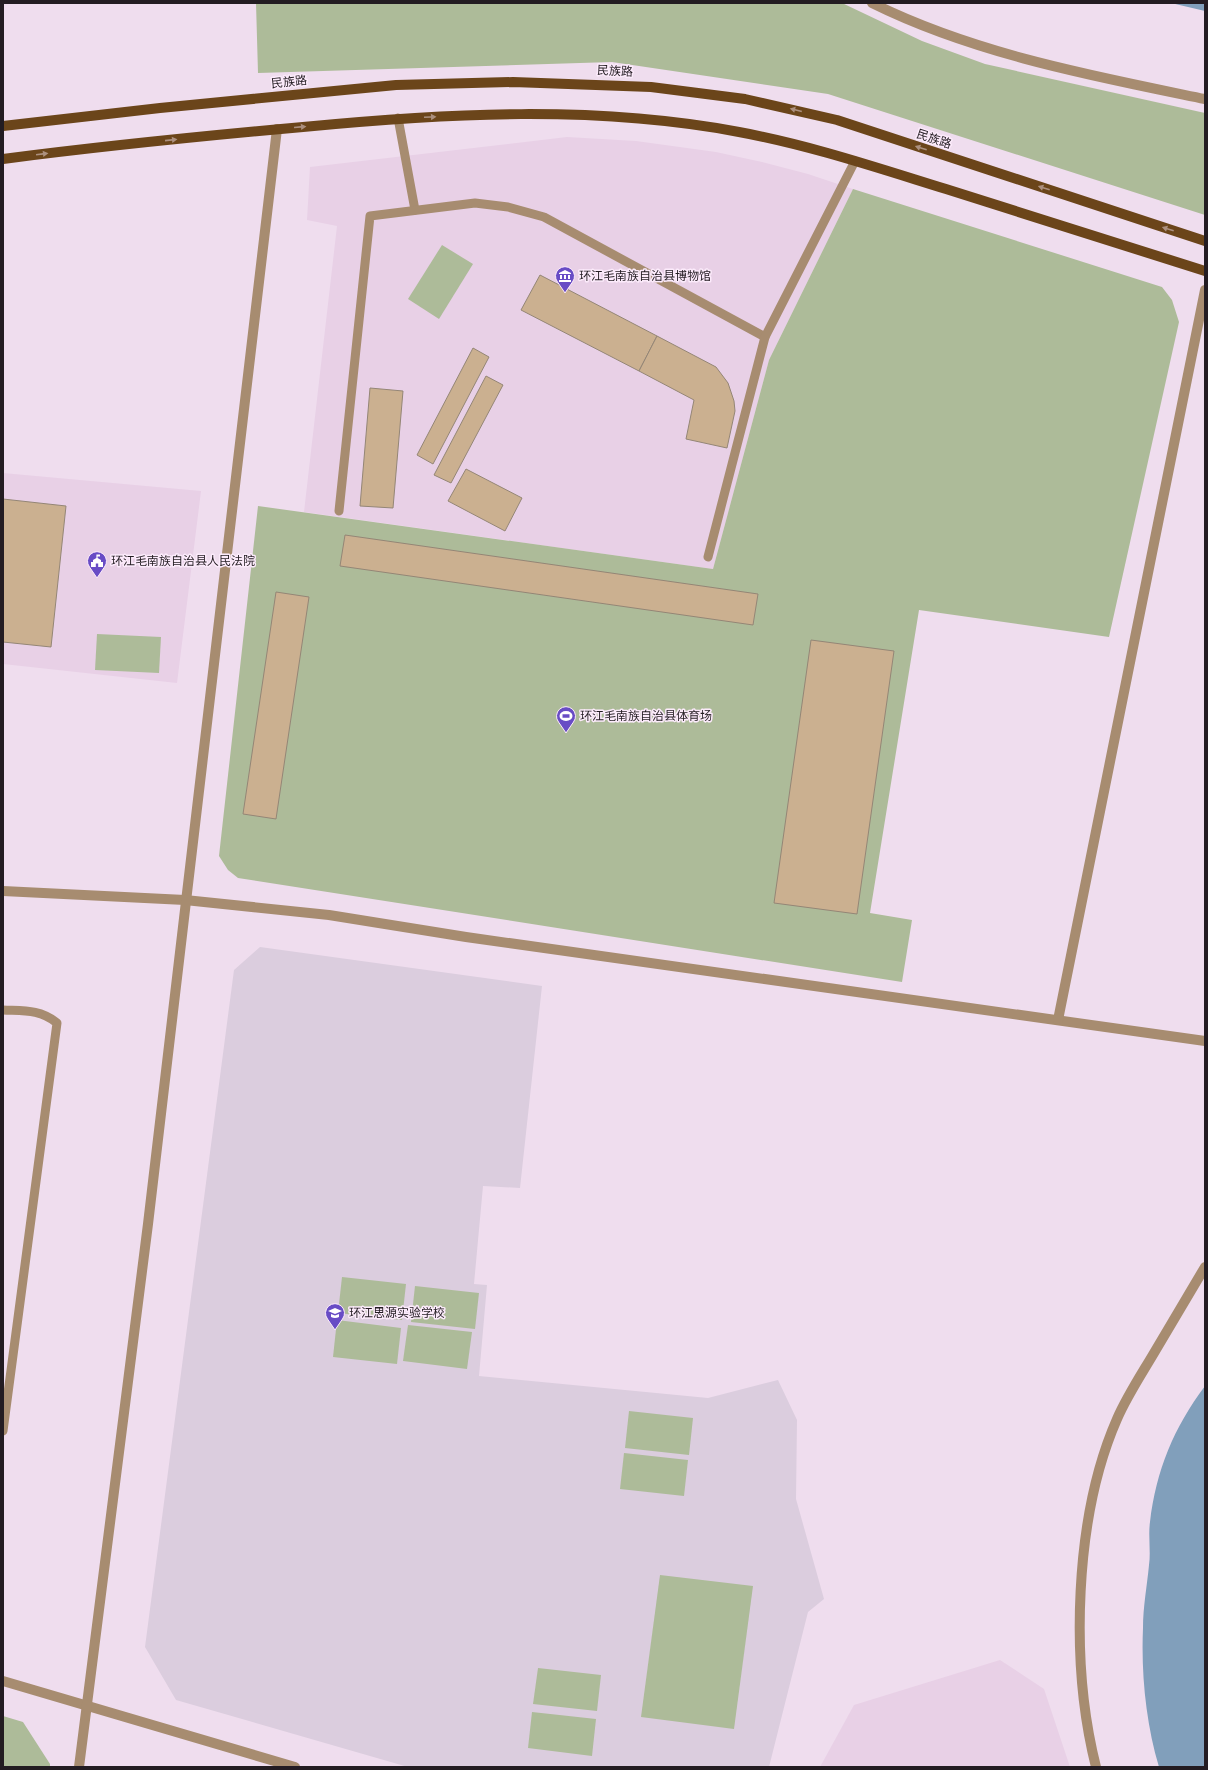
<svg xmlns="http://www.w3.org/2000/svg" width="1208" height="1770" viewBox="0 0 1208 1770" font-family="Bitter,'Noto Sans SC',serif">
<rect width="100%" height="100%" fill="#efddee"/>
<g fill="#e8d0e6">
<path d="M 567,137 L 636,141 L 716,152 L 762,162 L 808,174 L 853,189 L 769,360 L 713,569 L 304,512 L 337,226 L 307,220 L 310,167 Z"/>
<path d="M 3,473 L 201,491 L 177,683 L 3,664 Z"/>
<path d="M 1000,1660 L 1044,1689 L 1070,1767 L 820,1767 L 854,1705 Z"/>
</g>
<path fill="#dbcdde" d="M 260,947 L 542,986 L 520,1188 L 483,1186 L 474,1284 L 487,1285 L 479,1376 L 708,1398 L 778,1380 L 797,1420 L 796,1499 L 824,1599 L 808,1612 L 769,1767 L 408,1767 L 176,1700 L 145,1647 L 234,970 Z"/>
<g fill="#adbb99">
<path d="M 256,3 L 842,3 L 922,41 L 985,64 L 1205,113 L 1205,215 L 828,94 L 612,62 L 258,73 Z"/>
<path d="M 853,189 L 1162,287 L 1172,300 L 1179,322 L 1109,637 L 919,610 L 870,913 L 912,920 L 902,982 L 238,878 L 228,870 L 219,856 L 258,506 L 713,569 L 769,360 Z"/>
<path d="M 442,245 L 473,264 L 439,319 L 408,299 Z"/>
<path d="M 97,634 L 161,637 L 159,673 L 95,670 Z"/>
<path d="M 342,1277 L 406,1284 L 402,1320 L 338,1313 Z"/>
<path d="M 415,1286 L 479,1293 L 475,1329 L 411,1322 Z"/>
<path d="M 337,1320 L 401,1328 L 397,1364 L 333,1357 Z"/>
<path d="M 408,1325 L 472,1332 L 467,1369 L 403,1361 Z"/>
<path d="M 629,1411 L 693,1418 L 689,1455 L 625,1448 Z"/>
<path d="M 624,1453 L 688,1460 L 684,1496 L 620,1489 Z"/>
<path d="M 660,1575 L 753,1586 L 734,1729 L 641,1717 Z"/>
<path d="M 538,1668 L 601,1675 L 597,1711 L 533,1704 Z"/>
<path d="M 532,1712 L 596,1719 L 592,1756 L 528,1748 Z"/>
<path d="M 3,1716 L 23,1722 L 50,1764 L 50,1767 L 3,1767 Z"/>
</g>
<g fill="#819fbb">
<path d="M 1171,3 L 1205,3 L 1205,11 Z"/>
<path d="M 1205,1386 L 1205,1767 L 1159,1767 C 1146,1723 1141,1674 1143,1628 C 1143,1607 1147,1586 1149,1565 C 1151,1551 1148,1536 1150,1522 C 1156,1471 1174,1427 1205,1386 Z"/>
</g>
<g fill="#cbb090" stroke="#948676">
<path d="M 540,275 L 657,336 L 639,371 L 521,310 Z"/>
<path d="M 657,336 L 716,367 L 728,383 L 734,401 L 735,411 L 727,448 L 686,439 L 694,400 L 639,371 Z"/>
<path d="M 473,348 L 489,357 L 433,464 L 417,455 Z"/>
<path d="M 486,376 L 503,385 L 451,483 L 434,475 Z"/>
<path d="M 370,388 L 403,391 L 393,508 L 360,506 Z"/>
<path d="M 466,469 L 522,498 L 505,531 L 448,501 Z"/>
<path d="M 3,499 L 66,506 L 51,647 L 3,642 Z"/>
<path d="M 345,535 L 758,594 L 753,625 L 340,566 Z"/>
<path d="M 276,592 L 309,597 L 276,819 L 243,814 Z"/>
<path d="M 811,640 L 894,651 L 857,914 L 774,903 Z"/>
</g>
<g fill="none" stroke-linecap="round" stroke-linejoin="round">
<g stroke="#a78c70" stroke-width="9">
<path d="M 398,118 L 415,210"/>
<path d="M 339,511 L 370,216 L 475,203 L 508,207 L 544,217 L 765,337"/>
<path d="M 708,557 L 765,337 L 855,161"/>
<path d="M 3,1010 C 23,1011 40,1009 57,1023 L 3,1431"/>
</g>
<g stroke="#a78c70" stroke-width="10">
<path d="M 872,3 C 975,54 1093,76 1205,99"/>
<path d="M 1096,1767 C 1070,1664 1074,1517 1117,1419 C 1127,1396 1141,1375 1154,1353 C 1171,1324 1188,1296 1205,1267"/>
</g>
<g stroke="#a78c70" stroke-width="10">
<path d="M 3,891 L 185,900 L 329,915 L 466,937 L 1205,1041"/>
<path d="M 1058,1020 L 1205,290"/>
<path d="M 3,1681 L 295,1767"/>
<path d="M 79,1767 L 148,1224 L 277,129"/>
</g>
<g stroke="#6b451a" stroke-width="10">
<path d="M 3,126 L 160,108 L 396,85 L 513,82 L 651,87 L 745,99 L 837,120 L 1205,241"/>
<path d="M 3,159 C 103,146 203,136 303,127 C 448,113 595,105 739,132 C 810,145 878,168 946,189 C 1033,216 1119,244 1205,271"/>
</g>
</g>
<defs><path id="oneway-solid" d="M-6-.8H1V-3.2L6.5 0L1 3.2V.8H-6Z"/></defs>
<g fill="#ac907f">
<use href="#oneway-solid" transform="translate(796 110) rotate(-166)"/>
<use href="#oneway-solid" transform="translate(430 117) rotate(-3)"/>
<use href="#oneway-solid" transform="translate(300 127) rotate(-5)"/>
<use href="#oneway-solid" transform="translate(171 140) rotate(-6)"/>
<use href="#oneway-solid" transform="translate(921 148) rotate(-162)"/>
<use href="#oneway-solid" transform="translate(42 154) rotate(-7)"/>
<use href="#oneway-solid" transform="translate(1044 188) rotate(-162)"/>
<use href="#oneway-solid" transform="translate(1168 229) rotate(-162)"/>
</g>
<defs>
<symbol id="museum-pin" viewBox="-11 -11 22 30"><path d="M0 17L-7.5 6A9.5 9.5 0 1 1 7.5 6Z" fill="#684cc5" stroke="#fcebfb"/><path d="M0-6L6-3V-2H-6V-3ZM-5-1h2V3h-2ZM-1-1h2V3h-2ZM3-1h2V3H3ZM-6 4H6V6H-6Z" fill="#fff"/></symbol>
<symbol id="civic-pin" viewBox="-11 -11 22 30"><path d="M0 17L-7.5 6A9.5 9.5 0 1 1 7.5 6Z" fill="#684cc5" stroke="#fcebfb"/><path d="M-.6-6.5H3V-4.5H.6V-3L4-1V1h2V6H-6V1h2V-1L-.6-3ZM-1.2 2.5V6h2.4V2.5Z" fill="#fff"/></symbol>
<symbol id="stadium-pin" viewBox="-11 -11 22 30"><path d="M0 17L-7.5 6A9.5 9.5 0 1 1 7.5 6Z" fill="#684cc5" stroke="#fcebfb"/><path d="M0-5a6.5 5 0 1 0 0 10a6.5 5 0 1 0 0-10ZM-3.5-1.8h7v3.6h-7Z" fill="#fff"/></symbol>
<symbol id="school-pin" viewBox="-11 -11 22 30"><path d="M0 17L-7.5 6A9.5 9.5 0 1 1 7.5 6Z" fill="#684cc5" stroke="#fcebfb"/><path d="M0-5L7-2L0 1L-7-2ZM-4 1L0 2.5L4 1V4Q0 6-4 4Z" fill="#fff"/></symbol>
</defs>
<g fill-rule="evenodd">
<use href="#museum-pin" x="554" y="265" width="22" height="30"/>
<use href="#civic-pin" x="86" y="550" width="22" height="30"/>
<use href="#stadium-pin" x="555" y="705" width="22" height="30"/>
<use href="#school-pin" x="324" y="1302" width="22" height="30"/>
</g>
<g text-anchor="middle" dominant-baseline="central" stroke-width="3" stroke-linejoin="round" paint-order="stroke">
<g font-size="12" fill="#231c22" stroke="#fcebfb">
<text transform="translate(615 71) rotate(3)">民族路</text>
<text transform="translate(289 82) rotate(-6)">民族路</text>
<text transform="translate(934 139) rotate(18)">民族路</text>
</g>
<g font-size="12" fill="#231c22" stroke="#fcebfb" text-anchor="start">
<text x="579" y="276">环江毛南族自治县博物馆</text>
<text x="111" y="561">环江毛南族自治县人民法院</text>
<text x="580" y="716">环江毛南族自治县体育场</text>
<text x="349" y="1313">环江思源实验学校</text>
</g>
</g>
<rect width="1208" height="1770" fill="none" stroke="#231c22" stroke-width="8"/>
</svg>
